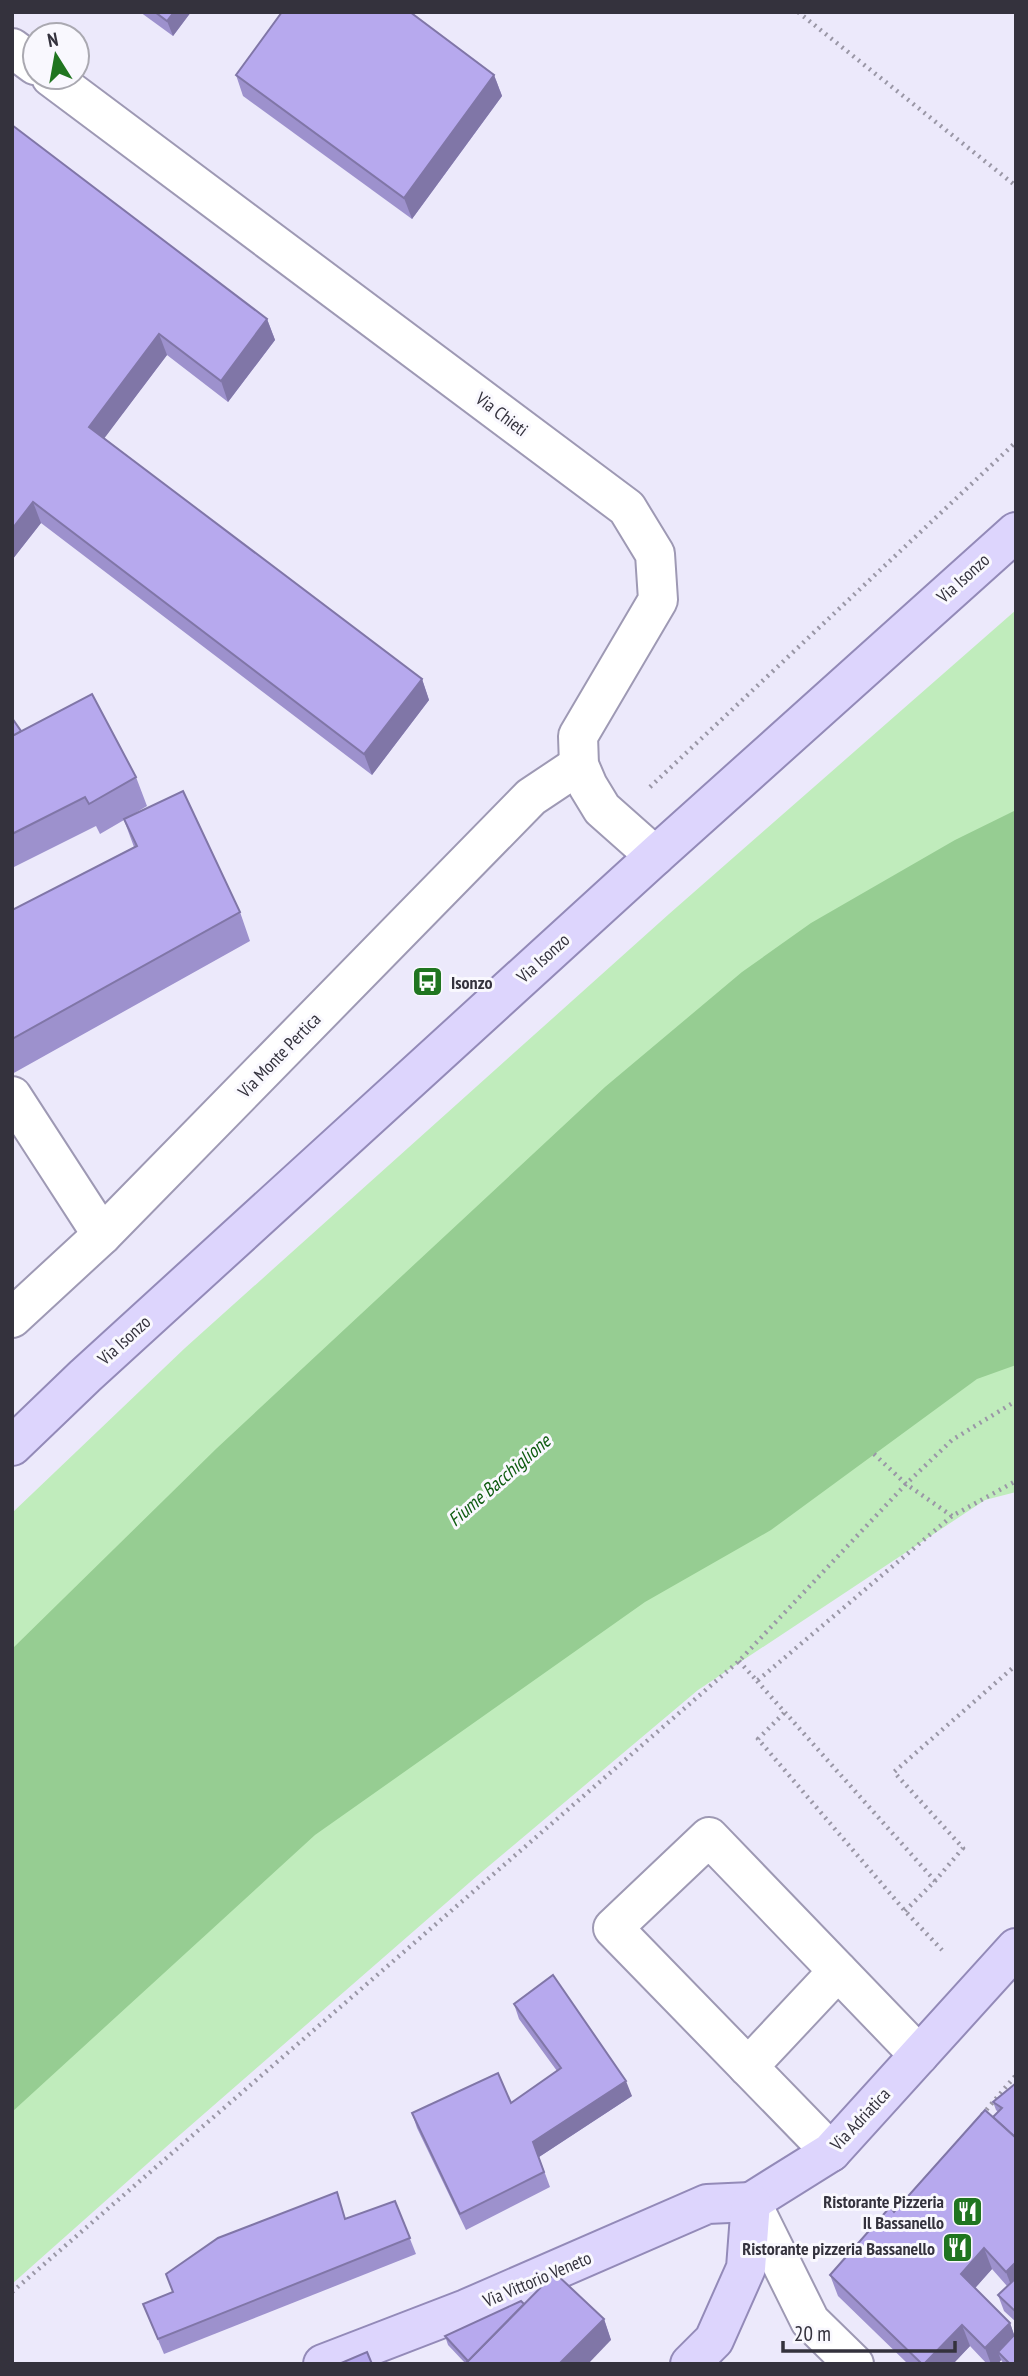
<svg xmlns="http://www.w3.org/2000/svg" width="1028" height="2376" viewBox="0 0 1028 2376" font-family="'PT Sans Narrow',sans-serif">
<rect width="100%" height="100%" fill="#ece9fb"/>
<path fill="#c0ecbc" d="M 1016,610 L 1016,1492 L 985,1500 L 698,1690 L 477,1876 L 174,2140 L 12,2284 L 12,1513 L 185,1348 L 669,914 Z"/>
<path fill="#96cd92" d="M 1016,810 L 1016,1365 L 977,1379 L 771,1530 L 645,1602 L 315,1835 L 12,2112 L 12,1649 L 217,1448 L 605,1087 L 742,972 L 811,923 L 955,840 Z"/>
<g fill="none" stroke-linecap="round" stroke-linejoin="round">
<defs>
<g id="minor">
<path d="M 12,48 L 35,65"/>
<path d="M 51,77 L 627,508 L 655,554 L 658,600 L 578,736 L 579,765 L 588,786 L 602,809 L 655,856"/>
<path d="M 12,1096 L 102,1235"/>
<path d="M 12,1318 L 102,1235 L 531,797 L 579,765"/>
<path d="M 748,2067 L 838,1971"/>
<path d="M 831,2152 L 613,1928 L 709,1837 L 919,2055"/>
<path d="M 751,2202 L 810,2321 L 854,2364"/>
</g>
<g id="major">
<path d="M 12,1446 L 85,1376 L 655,856 L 1016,532"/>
<path d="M 751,2202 L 831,2152 L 1016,1948"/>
<path d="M 323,2364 L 466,2309 L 707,2204 L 751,2202"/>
<path d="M 690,2364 L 714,2340 L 746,2268 L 751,2202"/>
</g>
</defs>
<use href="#minor" stroke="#9e99b4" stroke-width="42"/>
<use href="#major" stroke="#938ab8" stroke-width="42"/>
<g stroke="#9a97a6" stroke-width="4.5" stroke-dasharray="2 5" stroke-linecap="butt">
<path d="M 798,12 L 1016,186"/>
<path d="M 650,787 L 1016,442"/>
<path d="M 874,1454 L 906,1484 L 952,1516"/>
<path d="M 739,1661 L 757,1681 L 952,1516 L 1016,1481"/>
<path d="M 757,1681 L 935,1881"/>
<path d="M 784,1713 L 758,1739 L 905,1911 L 942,1950"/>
<path d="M 905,1911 L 935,1881 L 963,1848 L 894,1772 L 1016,1665"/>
<path d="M 982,2115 L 1016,2075"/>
<path d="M 12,2292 L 739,1661 L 906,1484 L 952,1440 L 1016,1401"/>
</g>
<use href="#minor" stroke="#fff" stroke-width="38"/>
<use href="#major" stroke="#ddd5fd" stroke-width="38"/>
</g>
<g fill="#9d91cd">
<path d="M 140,12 L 191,12 L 173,36 Z"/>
<path d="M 236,75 L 494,75 L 502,96 L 412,219 L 243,96 Z"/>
<path d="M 12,125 L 267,319 L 275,340 L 228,402 L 167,355 L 104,438 L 422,679 L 429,700 L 372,775 L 41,523 L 12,560 Z"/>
<path d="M 12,718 L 21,731 L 136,777 L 147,806 L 127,818 L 240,912 L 250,941 L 12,1074 L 12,910 L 134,847 L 124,820 L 100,834 L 96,826 L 12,868 Z"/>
<path d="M 514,2004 L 632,2096 L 539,2157 L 550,2187 L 466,2230 L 417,2128 L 412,2113 L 511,2103 L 557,2071 L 519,2019 Z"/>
<path d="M 1016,2083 L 1016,2322 L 1004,2311 L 998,2295 L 1007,2286 L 992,2269 L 975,2288 L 1010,2323 L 1014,2335 L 1016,2364 L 1004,2364 L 1001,2360 L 998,2364 L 987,2364 L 970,2346 L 953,2364 L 908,2364 L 838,2296 L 830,2275 L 894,2212 L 993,2117 L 998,2112 L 996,2110 L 993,2102 Z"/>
<path d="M 395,2201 L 416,2254 L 164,2354 L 143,2304 L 346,2219 Z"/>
<path d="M 524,2304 L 604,2319 L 611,2340 L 465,2363 L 448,2345 L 445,2336 Z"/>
</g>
<g fill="#8076a7">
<path d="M 174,12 L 191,12 L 173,36 L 167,21 Z"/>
<path d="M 494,75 L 502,96 L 412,219 L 404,198 Z"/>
<path d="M 267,319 L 275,340 L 228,402 L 221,381 Z"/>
<path d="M 159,334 L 167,355 L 97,448 L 89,427 Z"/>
<path d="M 33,502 L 41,523 L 12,560 L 12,529 Z"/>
<path d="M 422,679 L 429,700 L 372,775 L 364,754 Z"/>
<path d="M 626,2081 L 632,2096 L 539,2157 L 533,2142 Z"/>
<path d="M 984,2248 L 992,2269 L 969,2295 L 961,2274 Z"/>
<path d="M 1016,2262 L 1016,2291 L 1014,2293 L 1006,2272 Z"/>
<path d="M 604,2319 L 611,2340 L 588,2364 L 559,2364 Z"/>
<path d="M 1010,2323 L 1016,2340 L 998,2352 L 1001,2360 L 998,2364 L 991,2364 L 985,2348 Z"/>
<path d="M 962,2325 L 970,2346 L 953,2364 L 924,2364 Z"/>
</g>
<g fill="#b7a9ee" stroke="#8076a7" stroke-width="2">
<path d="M 155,12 L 174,12 L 167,21 Z"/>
<path d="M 282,12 L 410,12 L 494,75 L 404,198 L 236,75 Z"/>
<path d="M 12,125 L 267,319 L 221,381 L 159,334 L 89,427 L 422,679 L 364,754 L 33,502 L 12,529 Z"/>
<path d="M 92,694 L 136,777 L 89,804 L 85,797 L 12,834 L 12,736 Z"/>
<path d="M 12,718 L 21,731 L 12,736 Z"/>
<path d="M 183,791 L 240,912 L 12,1039 L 12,910 L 137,846 L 124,819 Z"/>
<path d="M 553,1975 L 626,2081 L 533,2142 L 544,2172 L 460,2214 L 412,2113 L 498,2073 L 511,2103 L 561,2068 L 514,2004 Z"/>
<path d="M 1016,2083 L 1016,2138 L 993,2117 L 1002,2108 L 993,2102 Z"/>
<path d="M 985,2110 L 1016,2138 L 1016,2262 L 1006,2272 L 984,2248 L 961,2274 L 1010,2323 L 985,2348 L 962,2325 L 924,2364 L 922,2364 L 830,2275 L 890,2207 L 894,2212 Z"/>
<path d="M 337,2192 L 345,2219 L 395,2201 L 410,2238 L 158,2339 L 143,2304 L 173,2292 L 166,2274 L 218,2238 Z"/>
<path d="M 555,2273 L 604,2319 L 559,2364 L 465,2364 Z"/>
<path d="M 1016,2278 L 1016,2312 L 998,2295 Z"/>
<path d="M 521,2301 L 524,2304 L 468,2361 L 445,2336 Z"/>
<path d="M 1016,2333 L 1016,2364 L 1010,2364 L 998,2352 Z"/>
<path d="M 367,2352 L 372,2364 L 339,2364 Z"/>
</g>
<defs>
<symbol id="bus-square" viewBox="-11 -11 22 22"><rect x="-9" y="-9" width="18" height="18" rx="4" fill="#207520" stroke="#f9f8fe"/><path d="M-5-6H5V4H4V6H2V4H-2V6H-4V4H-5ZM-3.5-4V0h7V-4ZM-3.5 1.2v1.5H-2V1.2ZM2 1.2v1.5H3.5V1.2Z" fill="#fff"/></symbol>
<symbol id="restaurant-square" viewBox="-11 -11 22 22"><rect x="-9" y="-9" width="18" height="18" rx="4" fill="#207520" stroke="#f9f8fe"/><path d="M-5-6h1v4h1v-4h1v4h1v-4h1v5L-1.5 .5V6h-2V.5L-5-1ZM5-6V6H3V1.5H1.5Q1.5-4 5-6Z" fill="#fff"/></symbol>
</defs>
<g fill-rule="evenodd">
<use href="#bus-square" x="410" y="964" width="35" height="35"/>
<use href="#restaurant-square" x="950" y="2194" width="35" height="35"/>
<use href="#restaurant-square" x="940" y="2230" width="35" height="35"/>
</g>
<g text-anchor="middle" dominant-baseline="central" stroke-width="6" stroke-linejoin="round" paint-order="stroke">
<g font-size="18" fill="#34323d" stroke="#f9f8fe">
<text transform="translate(502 414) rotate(37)">Via Chieti</text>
<text transform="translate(963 578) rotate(-42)">Via Isonzo</text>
<text transform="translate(543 958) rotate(-42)">Via Isonzo</text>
<text transform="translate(279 1055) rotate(-46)">Via Monte Pertica</text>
<text transform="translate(124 1340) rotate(-42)">Via Isonzo</text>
<text transform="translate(860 2119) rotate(-47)">Via Adriatica</text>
<text transform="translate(537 2279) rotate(-23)">Via Vittorio Veneto</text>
</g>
<g font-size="18" font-weight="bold" fill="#34323d" stroke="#f9f8fe" text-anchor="end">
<text x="451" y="982" text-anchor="start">Isonzo</text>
<text x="944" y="2201">Ristorante Pizzeria<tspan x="944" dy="21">Il Bassanello</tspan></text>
<text x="935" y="2248">Ristorante pizzeria Bassanello</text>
</g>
<g font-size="19" font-style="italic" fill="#0e5c10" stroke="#f9f8fe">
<text transform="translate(499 1480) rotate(-41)">Fiume Bacchiglione</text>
</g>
</g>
<rect width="1028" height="2376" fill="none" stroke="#34323d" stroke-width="28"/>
<g transform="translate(56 56) rotate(349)"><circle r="33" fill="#f9f8fe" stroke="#aaa9b1" stroke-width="2"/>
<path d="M0-5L12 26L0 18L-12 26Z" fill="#207520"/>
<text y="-10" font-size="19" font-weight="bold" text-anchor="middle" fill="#34323d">N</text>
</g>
<path d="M783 2341v10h172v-10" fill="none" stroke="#34323d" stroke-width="3.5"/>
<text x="794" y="2341" font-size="21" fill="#34323d" stroke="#f9f8fe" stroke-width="5" paint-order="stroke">20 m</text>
</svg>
